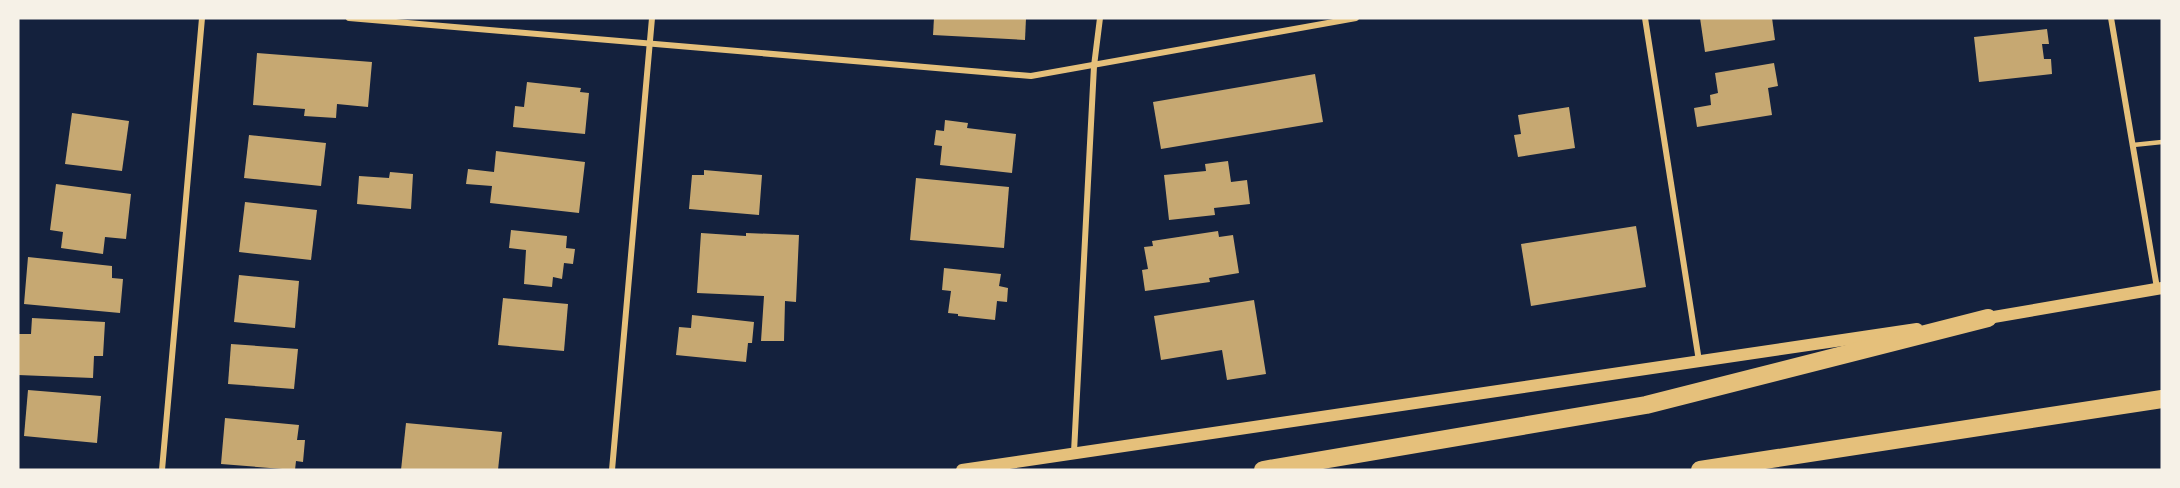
<svg xmlns="http://www.w3.org/2000/svg" width="2180" height="488" viewBox="0 0 2180 488" font-family="Overpass,sans-serif">
<rect width="100%" height="100%" fill="#14213d"/>
<g fill="#c6a872">
<path d="M 934,18 L 1026,18 L 1025,40 L 933,35 Z"/>
<path d="M 1700,18 L 1772,18 L 1775,40 L 1705,52 Z"/>
<path d="M 2047,29 L 2049,44 L 2042,44 L 2044,59 L 2051,59 L 2052,74 L 1979,82 L 1974,37 Z"/>
<path d="M 257,53 L 372,62 L 368,107 L 337,104 L 336,118 L 304,116 L 305,109 L 253,105 Z"/>
<path d="M 1774,63 L 1778,86 L 1768,88 L 1772,115 L 1697,127 L 1694,108 L 1711,105 L 1710,95 L 1718,93 L 1715,73 Z"/>
<path d="M 1315,74 L 1323,122 L 1161,149 L 1153,102 Z"/>
<path d="M 527,82 L 581,88 L 580,92 L 589,93 L 585,134 L 513,127 L 515,106 L 524,107 Z"/>
<path d="M 1569,107 L 1575,148 L 1518,157 L 1514,135 L 1521,134 L 1518,115 Z"/>
<path d="M 72,113 L 129,121 L 122,171 L 65,164 Z"/>
<path d="M 945,120 L 968,123 L 967,128 L 1016,134 L 1012,173 L 940,165 L 942,146 L 934,145 L 936,130 L 944,131 Z"/>
<path d="M 249,135 L 326,143 L 321,186 L 244,178 Z"/>
<path d="M 496,151 L 585,162 L 579,213 L 490,203 L 492,186 L 466,184 L 468,169 L 494,172 Z"/>
<path d="M 1228,161 L 1231,182 L 1247,180 L 1250,204 L 1214,208 L 1215,215 L 1169,220 L 1164,175 L 1206,171 L 1205,164 Z"/>
<path d="M 704,170 L 762,175 L 759,215 L 689,209 L 692,175 L 704,175 Z"/>
<path d="M 390,172 L 413,174 L 411,209 L 357,204 L 359,176 L 389,178 Z"/>
<path d="M 916,178 L 1009,187 L 1004,248 L 910,240 Z"/>
<path d="M 56,184 L 131,194 L 126,239 L 105,237 L 103,254 L 61,248 L 63,232 L 50,230 Z"/>
<path d="M 245,202 L 317,210 L 311,260 L 239,252 Z"/>
<path d="M 1636,226 L 1646,287 L 1531,306 L 1521,244 Z"/>
<path d="M 511,230 L 567,236 L 566,248 L 575,249 L 573,264 L 564,263 L 562,279 L 553,277 L 552,287 L 524,284 L 526,250 L 509,248 Z"/>
<path d="M 1218,231 L 1219,237 L 1233,235 L 1239,273 L 1209,278 L 1210,282 L 1145,291 L 1142,270 L 1148,269 L 1144,247 L 1153,246 L 1152,241 Z"/>
<path d="M 701,233 L 746,236 L 746,233 L 799,235 L 796,302 L 785,301 L 784,341 L 761,341 L 764,296 L 697,293 Z"/>
<path d="M 28,257 L 112,266 L 112,278 L 123,279 L 120,313 L 24,304 Z"/>
<path d="M 944,268 L 1001,274 L 999,286 L 1008,288 L 1007,302 L 997,301 L 995,320 L 958,316 L 958,314 L 948,313 L 951,291 L 942,290 Z"/>
<path d="M 239,275 L 299,281 L 295,328 L 234,322 Z"/>
<path d="M 503,298 L 568,304 L 564,351 L 498,345 Z"/>
<path d="M 1254,300 L 1266,374 L 1227,380 L 1222,350 L 1161,360 L 1154,316 Z"/>
<path d="M 692,315 L 754,322 L 752,343 L 748,343 L 746,362 L 676,355 L 679,327 L 691,328 Z"/>
<path d="M 32,318 L 105,322 L 103,356 L 94,356 L 93,378 L 18,375 L 18,334 L 31,334 Z"/>
<path d="M 231,344 L 298,349 L 294,389 L 228,384 Z"/>
<path d="M 28,390 L 101,396 L 97,443 L 24,436 Z"/>
<path d="M 225,418 L 299,425 L 297,440 L 305,440 L 303,462 L 296,461 L 295,470 L 221,464 Z"/>
<path d="M 406,423 L 502,432 L 498,470 L 401,470 Z"/>
</g>
<g fill="none" stroke-linecap="round" stroke-linejoin="round">
<path stroke="#e5c07b" stroke-width="4.5" d="M 2133,145 L 2162,142"/>
<g stroke="#e5c07b" stroke-width="6">
<path d="M 349,18 L 1031,76 L 1356,18"/>
<path d="M 1645,18 L 1699,361"/>
<path d="M 2111,18 L 2157,288"/>
<path d="M 1074,452 L 1094,66 L 1100,18"/>
<path d="M 162,470 L 202,18"/>
<path d="M 612,470 L 652,18"/>
</g>
<g stroke="#e5c07b" stroke-width="12">
<path d="M 1982,319 L 2162,288"/>
<path d="M 962,470 L 1917,329"/>
</g>
<g stroke="#e5c07b" stroke-width="18">
<path d="M 1263,470 L 1646,405 L 1988,318"/>
<path d="M 1700,470 L 2162,399"/>
</g>
</g>
<rect width="2180" height="488" fill="none" stroke="#f6f1e7" stroke-width="39"/>
</svg>
